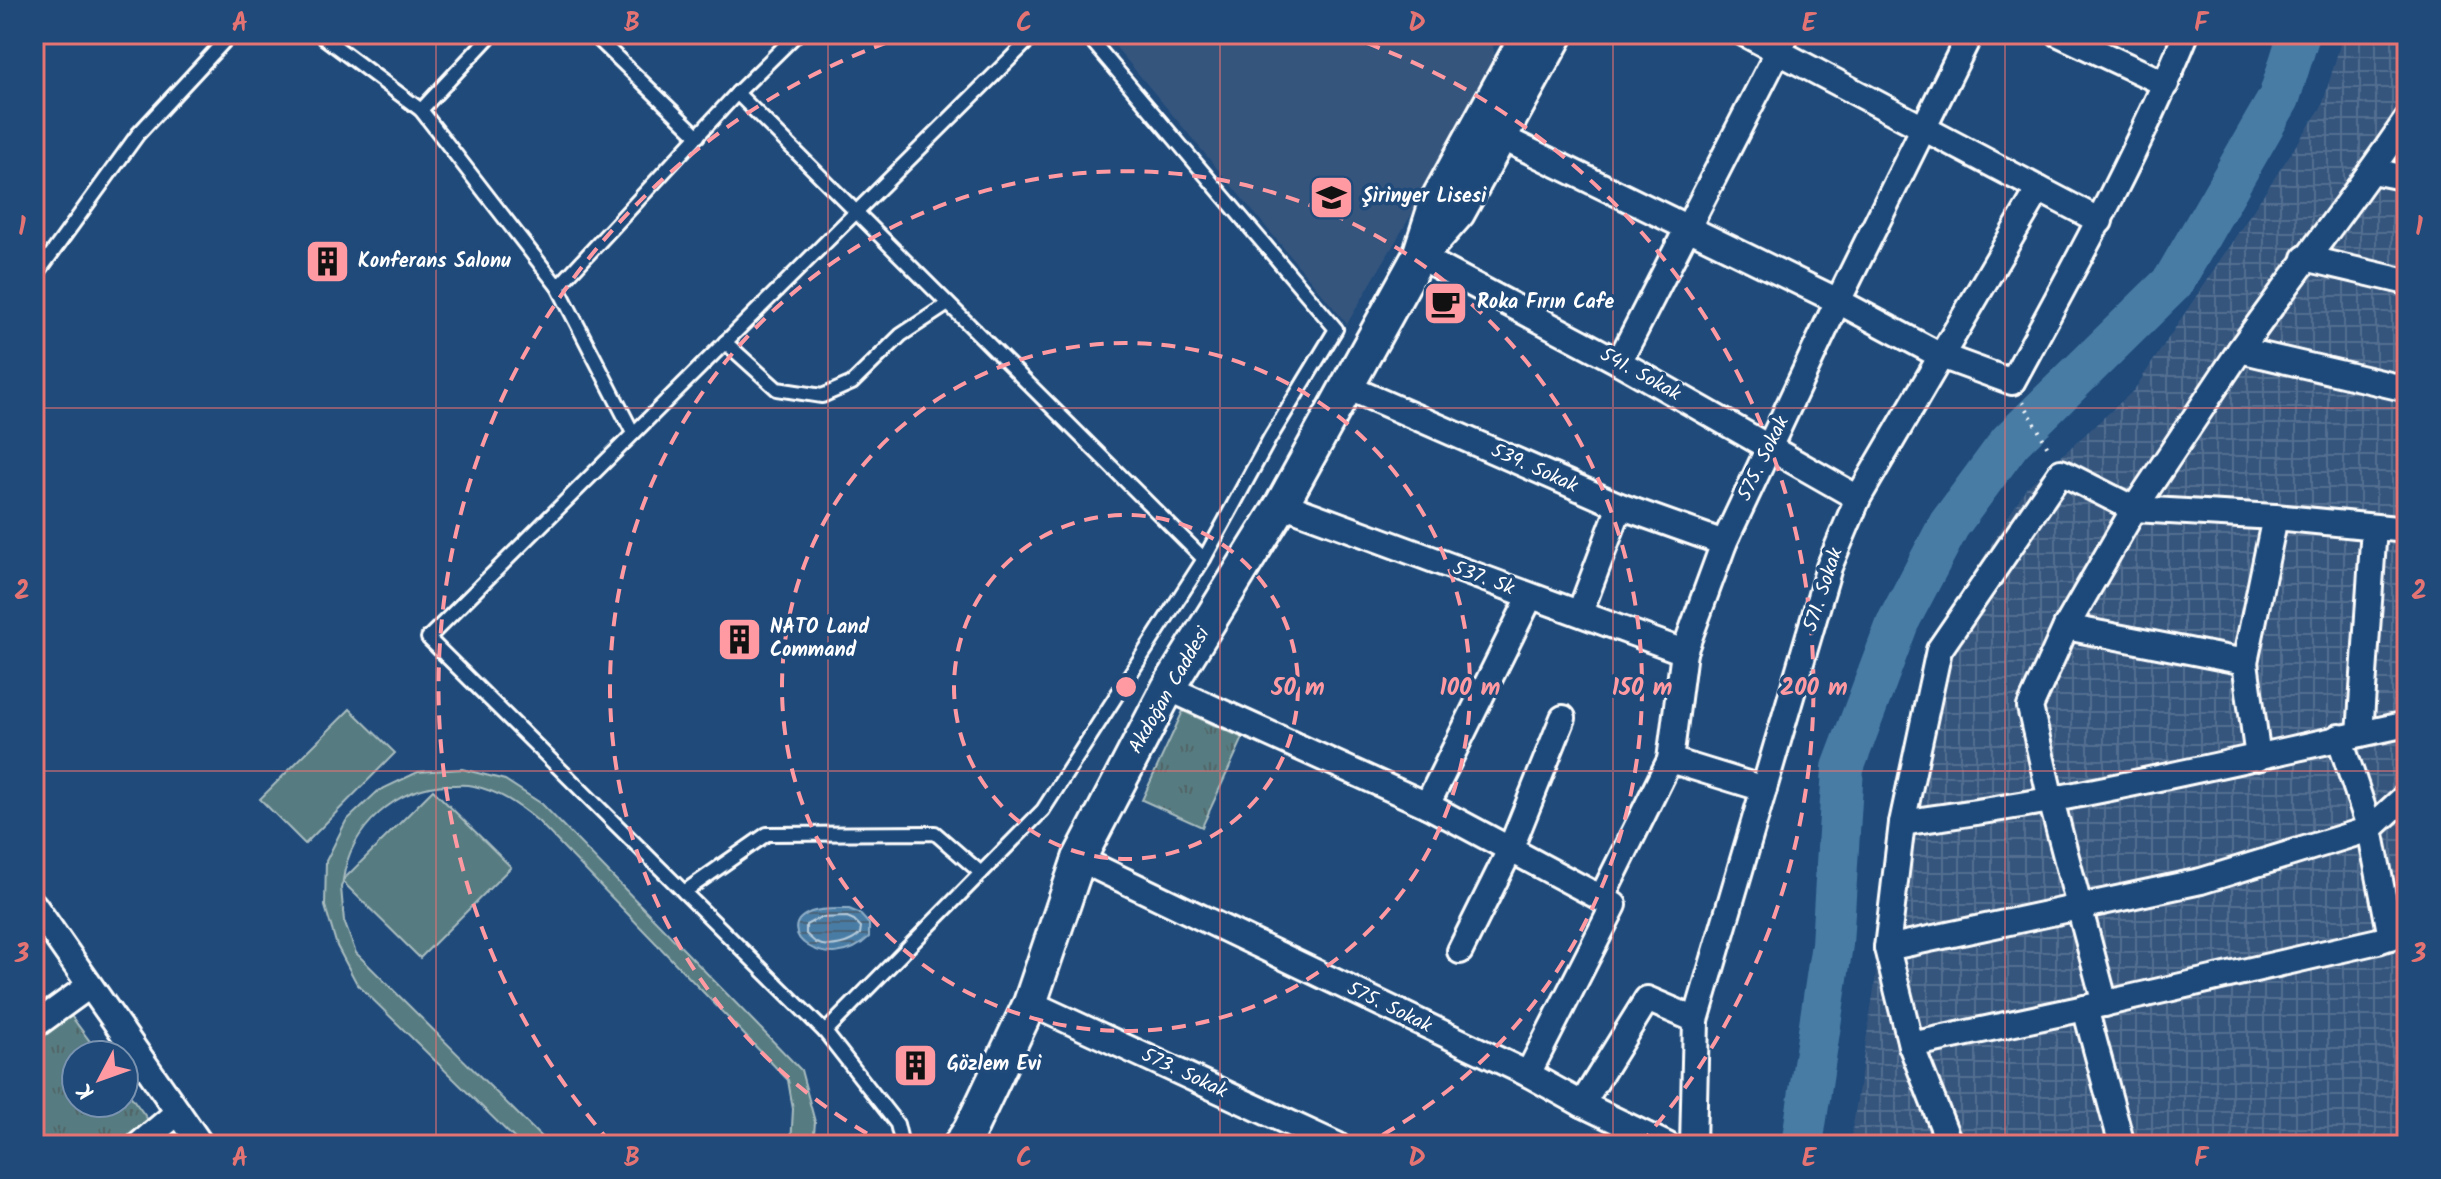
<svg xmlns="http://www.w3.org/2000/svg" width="2441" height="1179" viewBox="0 0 2441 1179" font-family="Kalam,sans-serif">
<defs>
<pattern id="industrial-grid" width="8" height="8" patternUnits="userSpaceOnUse" patternTransform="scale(2)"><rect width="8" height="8" fill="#34557d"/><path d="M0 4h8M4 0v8" fill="none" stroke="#526e90"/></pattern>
<pattern id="park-tufts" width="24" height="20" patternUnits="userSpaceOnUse" patternTransform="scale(2)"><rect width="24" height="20" fill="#567b81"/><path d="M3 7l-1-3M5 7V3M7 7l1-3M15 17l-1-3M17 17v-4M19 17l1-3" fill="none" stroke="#516466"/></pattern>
<pattern id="water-rules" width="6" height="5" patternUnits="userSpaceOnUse" patternTransform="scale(2)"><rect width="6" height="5" fill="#487ca5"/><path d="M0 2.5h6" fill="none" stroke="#4a6478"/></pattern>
</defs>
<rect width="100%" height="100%" fill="#1f4a7a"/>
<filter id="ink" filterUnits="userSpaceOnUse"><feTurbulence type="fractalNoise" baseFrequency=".0125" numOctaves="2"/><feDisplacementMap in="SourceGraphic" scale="16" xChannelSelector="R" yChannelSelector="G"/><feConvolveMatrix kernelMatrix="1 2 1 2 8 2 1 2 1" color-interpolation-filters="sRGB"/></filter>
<g filter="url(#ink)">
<path fill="#34557d" d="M 1105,34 L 1491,34 L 1497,69 L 1347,324 Z"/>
<path fill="url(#industrial-grid)" d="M 2341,34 L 2407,34 L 2407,1145 L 1850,1145 L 1875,982 L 1893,812 L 1920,673 L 1968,582 L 2026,488 L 2134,390 L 2322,106 L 2339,48 Z"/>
<g fill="#567b81" stroke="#aabdc0" stroke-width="2">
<path d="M 350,709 L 395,753 L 305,844 L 260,799 Z"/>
<path d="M 462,769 L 505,780 L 542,804 L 801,1070 L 815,1122 L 813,1145 L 791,1145 L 793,1109 L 788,1080 L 538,821 C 517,804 501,792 474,786 C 466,784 457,785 449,785 C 396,786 350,828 343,880 L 433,790 L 511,867 L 420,958 L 343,882 L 341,887 L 344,921 L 356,953 L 549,1145 L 521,1145 L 357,984 L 337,946 L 325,906 L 326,861 L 346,821 L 378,791 L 418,772 Z"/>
</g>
<g fill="url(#park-tufts)" stroke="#aabdc0" stroke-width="2">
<path d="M 1183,711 L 1243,738 L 1202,827 L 1142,800 Z"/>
<path d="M 63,1005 L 100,1055 L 76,1055 L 76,1103 L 124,1103 L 124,1087 L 157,1132 L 139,1145 L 34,1145 L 34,1026 Z"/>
</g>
<path fill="url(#water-rules)" stroke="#91b0c9" stroke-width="2" d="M 849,909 L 859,913 L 869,924 L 869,937 C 828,978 768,929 811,912 C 822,908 837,909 849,909 Z"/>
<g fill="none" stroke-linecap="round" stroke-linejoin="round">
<path stroke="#b6cbdb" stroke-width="2" d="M 847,917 L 854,920 L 861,927 L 860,934 C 851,944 829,949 816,943 C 815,942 807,935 806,934 L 806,925 L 819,918 Z"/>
<path stroke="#487ca5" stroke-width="42" d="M 1802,1145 L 1832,944 L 1843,768 L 1898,622 L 1949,525 L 2010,442 L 2173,282 L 2279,98 L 2299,34"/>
<defs>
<g id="lane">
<path d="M 319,34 L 421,110 L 558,287 L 633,433"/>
<path d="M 593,34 L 698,136"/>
<path d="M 1035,34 L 428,638 L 825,1032 L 1043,810 L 1204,559 L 1270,438 L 1336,329 L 1086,34"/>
<path d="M 737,93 L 1204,559"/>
<path d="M 421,110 L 492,34"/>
<path d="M 34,278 L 138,134 L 231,34"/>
<path d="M 558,287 L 737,93 L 797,34"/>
<path d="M 725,342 L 777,389 L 822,396 L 852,383 L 901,335 L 948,304"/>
<path d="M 684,892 L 767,834 L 935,833 L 981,873"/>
<path d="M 825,1032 L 897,1124 L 902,1145"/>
</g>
<g id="street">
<path d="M 1745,34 L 2039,189"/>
<path d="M 2059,34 L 2166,84"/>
<path d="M 1499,136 L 1838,301 L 1941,356 L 2012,382 C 2074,268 2137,155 2186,34"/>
<path d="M 2372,171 L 2407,178"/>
<path d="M 1419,256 L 1619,362 L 1858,498"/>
<path d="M 2305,258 L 2407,282"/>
<path d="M 2240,350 C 2295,272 2354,198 2407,119"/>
<path d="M 1619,362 L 1787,34"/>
<path d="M 1347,387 L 1620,506 L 1724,543"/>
<path d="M 1282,504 L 1684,652"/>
<path d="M 1580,612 L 1620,506"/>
<path d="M 2066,627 L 2245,662 L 2258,758"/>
<path d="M 2245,662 L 2275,517"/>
<path d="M 2360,734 L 2374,527"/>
<path d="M 2339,737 L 2370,829 L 2391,937"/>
<path d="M 1670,760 L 1764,789"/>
<path d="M 1427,805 L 1530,597"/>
<path d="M 1902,823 C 1953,815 2004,809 2054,799 C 2172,777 2289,749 2407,724"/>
<path d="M 1079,859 L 1528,1074 L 1614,905 L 1427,805 L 1168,688"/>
<path d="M 1601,899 L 1670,760 L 1684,652 L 1724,543 L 1838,301 L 1970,34"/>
<path d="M 34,905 L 201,1145"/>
<path d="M 1887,948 L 2201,881 L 2370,829 L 2407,795"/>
<path d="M 1460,951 L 1510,850 L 1563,718"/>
<path d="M 1030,1003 L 1337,1145"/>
<path d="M 2105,1004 L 2051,800 L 2030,707 L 2066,627 L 2134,509 L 2240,350 L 2407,389"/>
<path d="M 34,1026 L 89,986"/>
<path d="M 1911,1045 L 2085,1008"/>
<path d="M 1528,1074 L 1582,1104 L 1667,1145"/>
<path d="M 1582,1104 L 1647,999 L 1696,1020"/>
<path d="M 139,1145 L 178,1112"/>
<path d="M 1693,1145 L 1696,1020 L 1829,567 L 1858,498 L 2039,189 L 2100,221"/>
<path d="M 1950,1145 L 1911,1045 L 1887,948 L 1902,823 L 1939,650 L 2061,472 L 2134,509 L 2275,517 L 2407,530"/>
<path d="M 2122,1145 L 2085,1008 L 2378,941 L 2407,931"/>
</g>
<g id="secondary">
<path d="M 1427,248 L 1458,213 L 1557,34"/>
<path d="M 960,1145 L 970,1130 L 1030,1003 L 1079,859 L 1168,688 L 1282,504 L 1419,256 L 1437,200 L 1528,34"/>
</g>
</defs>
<use href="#lane" stroke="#fff" stroke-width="18"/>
<use href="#street" stroke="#fff" stroke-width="30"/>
<use href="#secondary" stroke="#fff" stroke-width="38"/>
<path stroke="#fff" stroke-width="4" stroke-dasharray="2 6" stroke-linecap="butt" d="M 2023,402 L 2050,451"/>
<use href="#lane" stroke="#1f4a7a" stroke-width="12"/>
<use href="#street" stroke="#1f4a7a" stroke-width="24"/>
<use href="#secondary" stroke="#1f4a7a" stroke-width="32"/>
</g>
</g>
<path fill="none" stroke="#e47373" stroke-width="2" stroke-opacity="0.55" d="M 436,34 L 436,1145M 828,34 L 828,1145M 1220,34 L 1220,1145M 1613,34 L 1613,1145M 2005,34 L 2005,1145M 34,408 L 2407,408M 34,771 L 2407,771"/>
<g fill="none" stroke="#ff9aa2" stroke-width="4" stroke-dasharray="14 10">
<circle cx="1126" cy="687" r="172"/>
<circle cx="1126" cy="687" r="344"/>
<path d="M888 1145A516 516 0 1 1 1364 1145"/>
<path d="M611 1143A688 688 0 0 1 908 35M1344 35A688 688 0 0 1 1641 1143"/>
</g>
<defs>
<symbol id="school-square" viewBox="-11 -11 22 22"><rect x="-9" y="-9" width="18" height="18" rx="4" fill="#ff9aa2" stroke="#1f4a7a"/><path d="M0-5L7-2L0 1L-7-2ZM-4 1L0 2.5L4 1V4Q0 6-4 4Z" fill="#111"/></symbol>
<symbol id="building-square" viewBox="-11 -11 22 22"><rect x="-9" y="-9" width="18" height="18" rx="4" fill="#ff9aa2" stroke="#1f4a7a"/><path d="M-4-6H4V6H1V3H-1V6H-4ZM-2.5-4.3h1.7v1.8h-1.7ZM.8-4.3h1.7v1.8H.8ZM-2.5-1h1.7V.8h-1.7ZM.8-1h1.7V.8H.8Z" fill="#111"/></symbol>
<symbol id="cafe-square" viewBox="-11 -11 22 22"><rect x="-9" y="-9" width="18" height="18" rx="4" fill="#ff9aa2" stroke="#1f4a7a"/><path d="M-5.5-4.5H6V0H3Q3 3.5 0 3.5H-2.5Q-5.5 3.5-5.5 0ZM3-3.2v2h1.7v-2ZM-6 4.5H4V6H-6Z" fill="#111"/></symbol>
</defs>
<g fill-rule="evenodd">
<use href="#school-square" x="1306" y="172" width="51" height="51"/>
<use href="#building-square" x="302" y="236" width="51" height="51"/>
<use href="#cafe-square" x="1420" y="278" width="51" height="51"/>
<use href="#building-square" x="714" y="614" width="51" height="51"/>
<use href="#building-square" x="890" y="1040" width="51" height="51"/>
</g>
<g text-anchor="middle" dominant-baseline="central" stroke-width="7" stroke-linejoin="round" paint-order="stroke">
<g font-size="20" font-weight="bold" fill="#fff" stroke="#1f4a7a" text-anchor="start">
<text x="1362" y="197">Şirinyer Lisesi</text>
<text x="358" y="262">Konferans Salonu</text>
<text x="1477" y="303">Roka Fırın Cafe</text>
<text x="770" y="628">NATO Land<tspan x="770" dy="23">Command</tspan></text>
<text x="947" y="1065">Gözlem Evi</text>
</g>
<g font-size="20" fill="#fff" stroke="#1f4a7a">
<text transform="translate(1640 375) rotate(29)">541. Sokak</text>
<text transform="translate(1764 459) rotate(-64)">575. Sokak</text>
<text transform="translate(1534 469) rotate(24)">539. Sokak</text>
<text transform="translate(1483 579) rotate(20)">537. Sk</text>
<text transform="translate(1824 590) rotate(-72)">571. Sokak</text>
<text transform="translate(1170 691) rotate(-60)">Akdoğan Caddesi</text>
<text transform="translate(1389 1008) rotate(26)">575. Sokak</text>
<text transform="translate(1184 1074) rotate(25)">573. Sokak</text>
</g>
</g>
<circle cx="1126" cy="687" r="12" fill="#ff9aa2" stroke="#1f4a7a" stroke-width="4"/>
<g font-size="24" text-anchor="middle" font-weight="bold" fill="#ff9aa2" stroke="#1f4a7a" stroke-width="7" stroke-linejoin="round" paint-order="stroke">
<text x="1298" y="695">50 m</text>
<text x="1470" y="695">100 m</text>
<text x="1642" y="695">150 m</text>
<text x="1814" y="695">200 m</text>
</g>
<rect width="2441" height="1179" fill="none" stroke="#1f4a7a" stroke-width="88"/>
<g transform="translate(100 1079) rotate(229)"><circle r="38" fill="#1f4a7a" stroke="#7992af" stroke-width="2"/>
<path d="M0-6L14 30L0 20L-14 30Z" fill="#ff9aa2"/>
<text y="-12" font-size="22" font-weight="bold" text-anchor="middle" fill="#ffffff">K</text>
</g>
<rect x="44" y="44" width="2353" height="1091" fill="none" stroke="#e47373" stroke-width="3"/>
<g font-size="26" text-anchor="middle" font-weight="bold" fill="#e47373">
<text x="240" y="31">A</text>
<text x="632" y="31">B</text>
<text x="1024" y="31">C</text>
<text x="1417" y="31">D</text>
<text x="1809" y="31">E</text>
<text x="2201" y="31">F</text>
<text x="22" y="235">1</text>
<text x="2419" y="235">1</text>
<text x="22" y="599">2</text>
<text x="2419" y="599">2</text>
<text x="22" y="962">3</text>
<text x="2419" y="962">3</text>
<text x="240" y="1166">A</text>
<text x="632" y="1166">B</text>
<text x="1024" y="1166">C</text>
<text x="1417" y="1166">D</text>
<text x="1809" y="1166">E</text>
<text x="2201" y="1166">F</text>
</g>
</svg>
